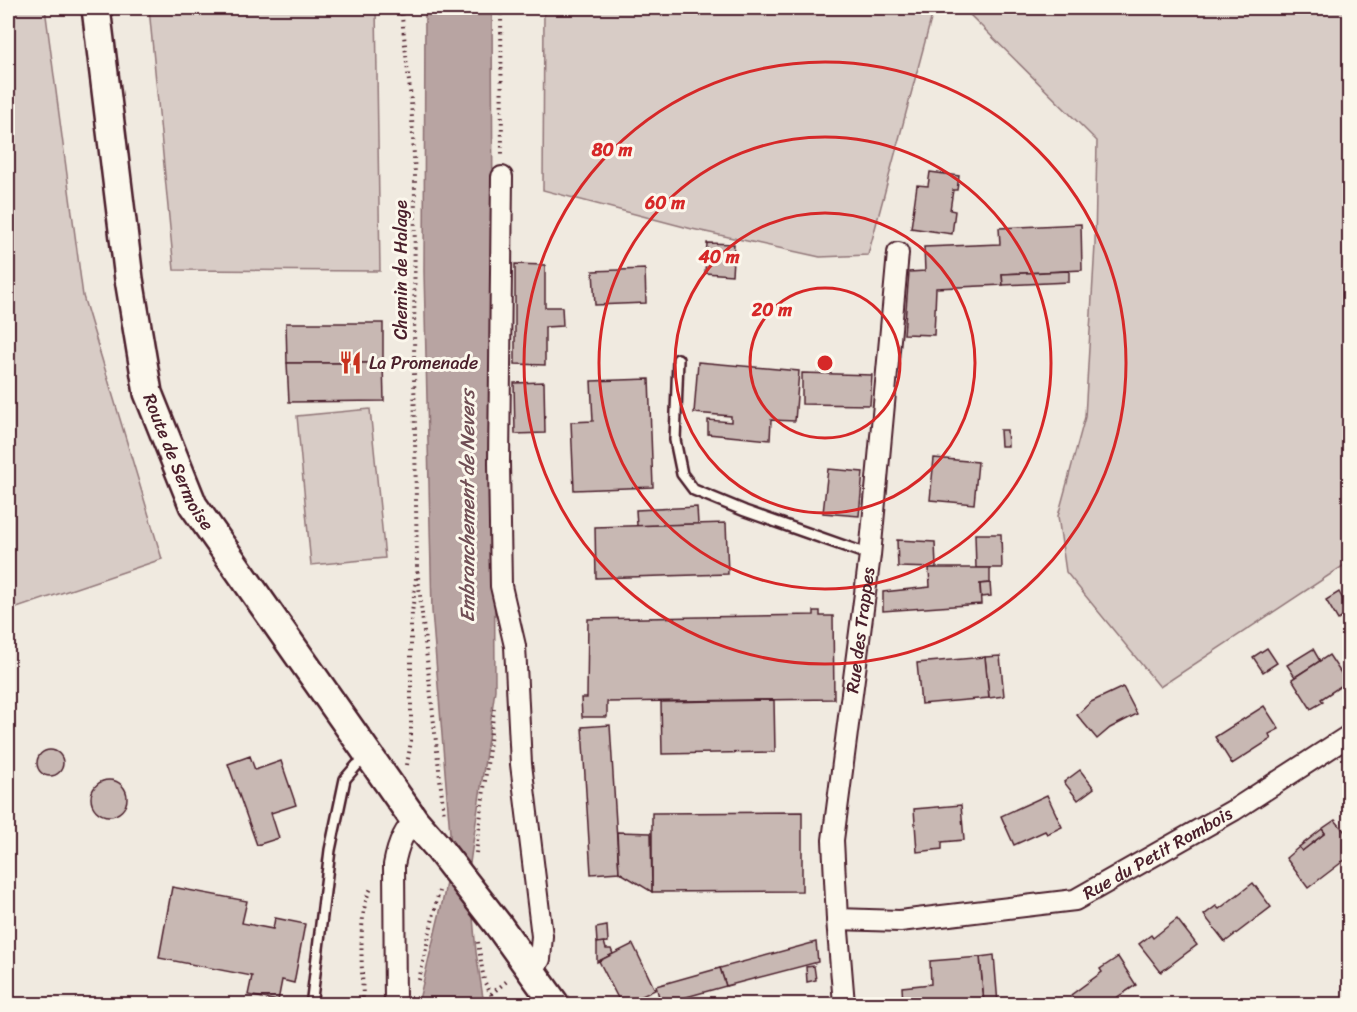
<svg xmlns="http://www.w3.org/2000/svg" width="1357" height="1012" viewBox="0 0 1357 1012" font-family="Sriracha,sans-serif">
<rect width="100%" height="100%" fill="#f0eae0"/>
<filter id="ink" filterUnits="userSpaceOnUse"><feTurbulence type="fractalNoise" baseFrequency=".0167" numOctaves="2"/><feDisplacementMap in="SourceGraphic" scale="12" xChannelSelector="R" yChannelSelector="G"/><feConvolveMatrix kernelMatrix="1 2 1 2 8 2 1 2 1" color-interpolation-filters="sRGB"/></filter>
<g filter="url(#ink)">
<g fill="#d8ccc6" stroke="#917678" stroke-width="1.5">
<path d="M 8,8 L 45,8 L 83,296 L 162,559 L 8,611 Z"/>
<path d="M 149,8 L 376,8 L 380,271 L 174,270 Z"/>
<path d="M 544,8 L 934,8 L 868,255 L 820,257 L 692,229 L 543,190 Z"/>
<path d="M 963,8 L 1349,8 L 1349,562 L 1160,687 L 1066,572 L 1058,516 L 1085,417 L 1095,245 L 1097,141 Z"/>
<path d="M 370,409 L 385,558 L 311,565 L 297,416 Z"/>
</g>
<path fill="#b8a4a2" stroke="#8c6f72" stroke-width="1.5" d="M 425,8 L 492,8 L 495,690 L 469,870 L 476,952 L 484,1004 L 418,1004 L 444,895 L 451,846 L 432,611 L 424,272 Z"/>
<g fill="#c8b8b3" stroke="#4a1f2b" stroke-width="1.5">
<path d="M 930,172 L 959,176 L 957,190 L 953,190 L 950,210 L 955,211 L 952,234 L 911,228 L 917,185 L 928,186 Z"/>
<path d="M 1081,224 L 1082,270 L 1002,274 L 1003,285 L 936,288 L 934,335 L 904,334 L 909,272 L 925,271 L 924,247 L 1000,244 L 999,228 Z"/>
<path d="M 707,243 L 734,244 L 732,275 L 705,273 Z"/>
<path d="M 515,264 L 545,265 L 545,307 L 562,307 L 563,326 L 545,327 L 545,365 L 515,364 Z"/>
<path d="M 645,269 L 646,303 L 595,305 L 593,271 Z"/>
<path d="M 1069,271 L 1069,282 L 1003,285 L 1002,274 Z"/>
<path d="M 286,323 L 383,323 L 383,363 L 287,363 Z"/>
<path d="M 698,362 L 799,371 L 795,421 L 771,420 L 770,440 L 708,434 L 708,420 L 731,422 L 731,416 L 694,413 Z"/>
<path d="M 287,363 L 383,363 L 384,401 L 289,402 Z"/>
<path d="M 802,373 L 872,375 L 870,405 L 802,404 Z"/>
<path d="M 649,379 L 653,487 L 574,490 L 571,422 L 593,421 L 591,381 Z"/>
<path d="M 544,382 L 545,433 L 515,434 L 514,383 Z"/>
<path d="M 1000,430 L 1007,430 L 1008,446 L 1001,446 Z"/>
<path d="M 934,458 L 978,462 L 974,504 L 930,500 Z"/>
<path d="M 828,469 L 863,472 L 859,516 L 823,513 Z"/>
<path d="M 697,507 L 698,524 L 637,526 L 636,510 Z"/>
<path d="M 726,523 L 728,574 L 596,578 L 595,527 Z"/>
<path d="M 975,534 L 1001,534 L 1002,568 L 976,568 Z"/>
<path d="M 897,540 L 935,542 L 936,568 L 898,567 Z"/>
<path d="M 929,568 L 990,568 L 990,583 L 980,584 L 981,604 L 883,611 L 883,592 L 930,587 Z"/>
<path d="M 990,583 L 991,596 L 981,597 L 980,584 Z"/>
<path d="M 1339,592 L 1350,612 L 1338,620 L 1326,600 Z"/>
<path d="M 814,611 L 820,611 L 820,616 L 833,616 L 834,699 L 607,702 L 607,717 L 582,717 L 581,698 L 587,698 L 588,619 L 814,615 Z"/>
<path d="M 1267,648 L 1277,663 L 1263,672 L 1253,657 Z"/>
<path d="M 1313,649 L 1320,661 L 1295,677 L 1287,665 Z"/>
<path d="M 1329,655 L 1347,682 L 1321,699 L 1323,702 L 1311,709 L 1292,679 Z"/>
<path d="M 1000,656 L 1004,696 L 989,698 L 985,657 Z"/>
<path d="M 985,657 L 989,698 L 921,704 L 917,663 Z"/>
<path d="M 1123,687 L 1137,714 L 1110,728 L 1097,739 L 1077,715 L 1091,702 Z"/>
<path d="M 774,700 L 775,752 L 662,754 L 661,702 Z"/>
<path d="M 1264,706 L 1279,729 L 1269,734 L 1271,739 L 1232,764 L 1215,737 Z"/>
<path d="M 610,725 L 619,872 L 591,874 L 582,727 Z"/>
<circle cx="50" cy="763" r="13"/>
<path d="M 250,756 L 255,770 L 281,761 L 296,805 L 271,813 L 279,838 L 257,845 L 228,764 Z"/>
<path d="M 1080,770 L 1094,788 L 1078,800 L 1064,782 Z"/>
<circle cx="109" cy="798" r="18"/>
<path d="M 1047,795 L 1062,827 L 1047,834 L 1045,831 L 1014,845 L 1001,816 Z"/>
<path d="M 961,805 L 964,840 L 942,842 L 942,849 L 917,852 L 914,809 Z"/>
<path d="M 802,812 L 802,891 L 652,892 L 652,813 Z"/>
<path d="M 1335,820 L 1350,838 L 1350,856 L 1308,888 L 1286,858 L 1299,847 L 1302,851 L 1325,833 L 1322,829 Z"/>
<path d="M 1322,829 L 1325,833 L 1302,851 L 1299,847 Z"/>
<path d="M 617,832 L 651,833 L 652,892 L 619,872 Z"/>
<path d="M 1253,883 L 1271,907 L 1225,942 L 1204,915 L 1216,906 L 1219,909 Z"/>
<path d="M 172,887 L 247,901 L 242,923 L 273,929 L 275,918 L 305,924 L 294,983 L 282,980 L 278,1001 L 248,995 L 252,976 L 159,958 Z"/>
<path d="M 1177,919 L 1197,945 L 1161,972 L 1139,944 L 1151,935 L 1153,938 Z"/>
<path d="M 607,926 L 608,942 L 597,943 L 596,928 Z"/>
<path d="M 604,942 L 606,949 L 611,949 L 613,954 L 597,962 L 597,943 Z"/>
<path d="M 816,942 L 818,962 L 726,986 L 720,968 Z"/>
<path d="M 633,944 L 655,990 L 625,1004 L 621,1004 L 599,961 Z"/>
<path d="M 994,955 L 998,1004 L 984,1004 L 980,957 Z"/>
<path d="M 980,957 L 984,1004 L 903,1004 L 902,987 L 931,984 L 930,961 Z"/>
<path d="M 1118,957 L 1136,985 L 1107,1004 L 1078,1004 L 1071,995 L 1102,972 L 1100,969 Z"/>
<path d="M 814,966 L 816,980 L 807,982 L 806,967 Z"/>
<path d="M 720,968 L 726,986 L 661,1004 L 656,986 Z"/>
</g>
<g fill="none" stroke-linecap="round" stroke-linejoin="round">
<defs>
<g id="service">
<path d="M 678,359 L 675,440 L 682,474 L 694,490 L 745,511 L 870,555"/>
<path d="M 312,998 L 330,850 L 345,779 L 357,765 L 368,758"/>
</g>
<g id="minor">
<path d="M 502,177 L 499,463 L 501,586 L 515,646 L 521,764 L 542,936 L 540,959 L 531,973"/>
<path id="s1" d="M 837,919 L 900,921 L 1075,900 L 1234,810 L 1350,735"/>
<path d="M 395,1004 L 394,865 C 397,849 402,831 415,821"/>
<path id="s2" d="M 844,1004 L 837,919 L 833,840 L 870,555 L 898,253"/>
</g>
<g id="secondary">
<path id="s3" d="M 96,8 L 129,279 L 148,393 L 193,505 L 415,821 L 436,845"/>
<path d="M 499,926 L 555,1004"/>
</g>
</defs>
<use href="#service" stroke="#4a1f2b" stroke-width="14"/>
<use href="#minor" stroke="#4a1f2b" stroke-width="24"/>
<use href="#secondary" stroke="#4a1f2b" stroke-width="32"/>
<g stroke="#4a1f2b" stroke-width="4" stroke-dasharray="1.5 4.5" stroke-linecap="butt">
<path d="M 401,8 L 411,100 L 415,175 L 414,371 L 417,568 L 444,815"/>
<path d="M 501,8 L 502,157"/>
<path d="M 407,765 L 411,741 L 411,622 L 416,578"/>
<path d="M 476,853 L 494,709"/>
<path d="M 478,942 L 484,981 L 491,994 L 493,1004"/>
<path d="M 419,980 L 439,891"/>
<path d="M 491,994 L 507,981"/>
<path d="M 363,1004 C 363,975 356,910 372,887"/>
</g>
<use href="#service" stroke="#fbf7ec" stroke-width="9"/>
<use href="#minor" stroke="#fbf7ec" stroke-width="20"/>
<use href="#secondary" stroke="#fbf7ec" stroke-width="27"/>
<defs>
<path id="secondary-bridge" d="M 436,845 L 499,926"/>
</defs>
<use href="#secondary-bridge" stroke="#4a1f2b" stroke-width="32" stroke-linecap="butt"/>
<use href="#secondary-bridge" stroke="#fbf7ec" stroke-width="27"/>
</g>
</g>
<g fill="none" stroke="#d62828" stroke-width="3">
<circle cx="825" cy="363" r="75"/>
<circle cx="825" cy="363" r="150"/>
<circle cx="825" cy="363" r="226"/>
<circle cx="825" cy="363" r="301"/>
</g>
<defs>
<symbol id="restaurant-bare" viewBox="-9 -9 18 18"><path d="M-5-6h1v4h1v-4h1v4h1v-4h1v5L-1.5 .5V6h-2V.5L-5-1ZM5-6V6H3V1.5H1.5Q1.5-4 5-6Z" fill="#c8321e" stroke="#fbf7ec" stroke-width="2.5" paint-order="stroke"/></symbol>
</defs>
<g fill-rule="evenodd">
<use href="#restaurant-bare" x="334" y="346" width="33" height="33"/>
</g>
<g text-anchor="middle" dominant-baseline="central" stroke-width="6" stroke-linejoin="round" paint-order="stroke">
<g font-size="18" fill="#4a1f2b" stroke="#fbf7ec">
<text transform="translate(401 270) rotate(-90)">Chemin de Halage</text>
<text stroke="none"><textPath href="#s3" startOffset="464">Route de Sermoise</textPath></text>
<text stroke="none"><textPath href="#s2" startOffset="376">Rue des Trappes</textPath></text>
<text stroke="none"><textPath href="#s1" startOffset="334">Rue du Petit Rombois</textPath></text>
</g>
<g font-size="18" fill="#4a1f2b" stroke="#fbf7ec" text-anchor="start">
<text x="369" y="363">La Promenade</text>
</g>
<g font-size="20" font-style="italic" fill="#704e55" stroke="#fbf7ec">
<text transform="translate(467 506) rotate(-90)">Embranchement de Nevers</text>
</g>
</g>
<circle cx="825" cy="363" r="9" fill="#d62828" stroke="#fbf7ec" stroke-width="3"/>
<g font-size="18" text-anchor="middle" font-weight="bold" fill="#d62828" stroke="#fbf7ec" stroke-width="6" stroke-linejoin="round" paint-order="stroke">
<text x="612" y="156">80 m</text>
<text x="665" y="209">60 m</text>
<text x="719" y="263">40 m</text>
<text x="772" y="316">20 m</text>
</g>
<rect width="1357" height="1012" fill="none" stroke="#fbf7ec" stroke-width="30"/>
<rect x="15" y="15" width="1327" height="982" fill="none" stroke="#4a1f2b" stroke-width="2" filter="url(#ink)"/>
</svg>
